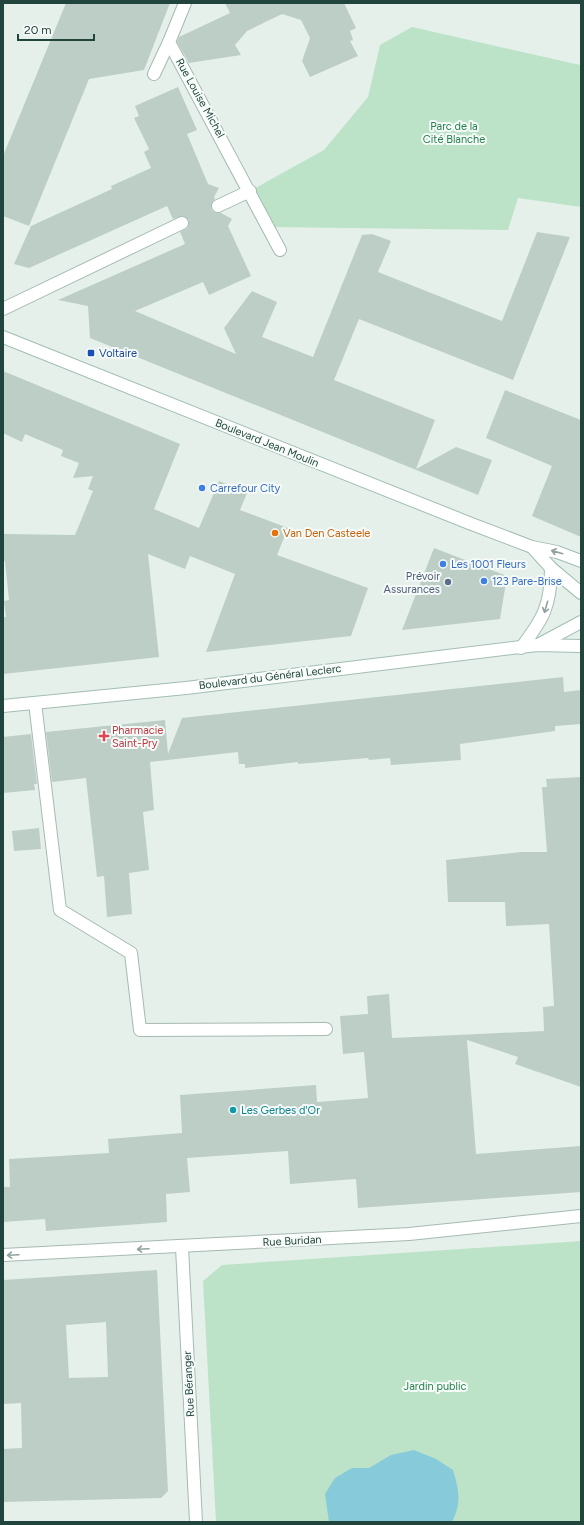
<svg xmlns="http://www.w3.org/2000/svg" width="584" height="1525" viewBox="0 0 584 1525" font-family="Figtree,sans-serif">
<rect width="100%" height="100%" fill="#e5f0eb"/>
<g fill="#bce3c8">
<path d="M 412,27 L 580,65 L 581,207 L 518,198 L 508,230 L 268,227 L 250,191 L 324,150 L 368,97 L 380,45 Z"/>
<path d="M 581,1241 L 581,1522 L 216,1522 L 203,1281 L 222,1265 Z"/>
</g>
<path fill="#87cbdb" d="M 414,1450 L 436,1459 L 453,1470 C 459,1490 462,1503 452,1522 L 329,1522 L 325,1494 L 335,1478 L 352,1468 L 369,1468 L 391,1455 Z"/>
<g fill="#bdcec7" fill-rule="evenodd">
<path d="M 66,3 L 170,3 L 144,70 L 89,79 L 29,226 L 3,216 L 3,156 Z"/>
<path d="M 225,3 L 344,3 L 356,28 L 350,31 L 353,40 L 350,41 L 358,56 L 310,77 L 302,61 L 310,38 L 301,20 L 282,14 L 247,31 L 235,45 L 241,55 L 189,63 L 177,42 L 179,37 L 230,13 Z"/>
<path d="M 178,87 L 197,130 L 187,134 L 208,184 L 219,188 L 214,197 L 215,199 L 212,202 L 211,209 L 214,212 L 221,213 L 232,219 L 228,226 L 251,276 L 209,295 L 203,282 L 135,311 L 236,354 L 224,328 L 252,291 L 277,302 L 262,337 L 313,357 L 362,235 L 372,234 L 391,241 L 378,272 L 502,321 L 537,232 L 570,237 L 513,380 L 359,319 L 334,380 L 435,420 L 416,469 L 456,447 L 492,460 L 478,495 L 90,338 L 88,306 L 58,300 L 185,244 L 180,232 L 188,228 L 189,220 L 183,216 L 173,219 L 167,206 L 29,268 L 14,264 L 31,226 L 112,189 L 111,186 L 151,168 L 144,152 L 149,149 L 134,118 L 139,116 L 135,106 Z"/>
<path d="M 3,371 L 180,444 L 154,509 L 199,528 L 219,481 L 247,493 L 240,510 L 288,528 L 277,555 L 368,588 L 351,636 L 206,652 L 235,574 L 190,556 L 185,569 L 148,554 L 159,657 L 3,674 L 3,617 L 6,617 L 4,601 L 9,600 L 5,561 L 3,561 L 3,534 L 75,535 L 93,491 L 88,489 L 93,476 L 73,478 L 79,463 L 61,456 L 63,450 L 25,434 L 22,442 L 3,433 Z"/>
<path d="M 505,390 L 581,420 L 581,537 L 532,516 L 552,466 L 486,438 Z"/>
<path d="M 434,548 L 507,576 L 500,619 L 402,630 Z"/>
<path d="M 563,677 L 564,692 L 581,690 L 581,724 L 555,726 L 555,731 L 460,744 L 461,760 L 391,765 L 390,758 L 369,760 L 368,758 L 298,764 L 298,762 L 245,768 L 245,764 L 239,764 L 238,752 L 150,762 L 154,810 L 143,812 L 149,870 L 129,873 L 132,914 L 107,917 L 104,876 L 97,877 L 86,778 L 52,782 L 46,732 L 165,720 L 168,754 L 182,718 Z"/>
<path d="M 31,734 L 37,784 L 34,784 L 35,790 L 3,793 L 3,737 Z"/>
<path d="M 581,777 L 581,1087 L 515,1064 L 518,1057 L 467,1040 L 476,1154 L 581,1146 L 581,1192 L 358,1208 L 356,1179 L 290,1184 L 288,1151 L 187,1158 L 190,1192 L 166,1194 L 167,1222 L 46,1231 L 45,1219 L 3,1222 L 3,1187 L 10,1187 L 9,1159 L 109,1153 L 108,1139 L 182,1133 L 180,1095 L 316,1085 L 317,1102 L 368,1098 L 364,1052 L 343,1054 L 340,1016 L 368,1014 L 367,996 L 389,994 L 392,1038 L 544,1031 L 543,1007 L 554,1006 L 549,924 L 506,926 L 505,902 L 448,902 L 446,860 L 521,852 L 547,852 L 542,787 L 547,787 L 546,779 Z"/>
<path d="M 39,828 L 41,849 L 14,851 L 12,831 Z"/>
<path d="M 157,1270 L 168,1491 L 161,1498 L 3,1502 L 3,1449 L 22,1448 L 21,1403 L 3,1404 L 3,1280 ZM 106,1322 L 108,1377 L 69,1378 L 66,1325 Z"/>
</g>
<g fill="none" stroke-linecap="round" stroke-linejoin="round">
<defs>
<g id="lane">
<path d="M 185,3 L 169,42 L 280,250"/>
<path d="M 154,74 L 169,42"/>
<path d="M 218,206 L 250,191"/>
<path d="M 3,309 L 182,223"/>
<path d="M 35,703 L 60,910 L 131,953 L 140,1030 L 326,1029"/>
</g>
<g id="street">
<path d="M 182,1247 L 196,1522"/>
<path d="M 3,1255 L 409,1234 L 581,1216"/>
</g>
<g id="secondary">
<path d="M 3,337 L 469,523 L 532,547 L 557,552 L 581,561"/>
<path d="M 532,547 L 551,568 L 581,593"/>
<path d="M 538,645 L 581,622"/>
<path d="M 521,648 C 543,619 551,606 551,568"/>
<path d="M 3,706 L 186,688 L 537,645 L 581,646"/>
</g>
</defs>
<use href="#lane" stroke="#a6b9b3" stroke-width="14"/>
<use href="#street" stroke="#a6b9b3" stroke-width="14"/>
<use href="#secondary" stroke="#a2bdb4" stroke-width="14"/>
<use href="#lane" stroke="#fff" stroke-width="12"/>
<use href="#street" stroke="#fff" stroke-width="12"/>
<use href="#secondary" stroke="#fff" stroke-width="12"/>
</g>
<defs><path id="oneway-shaft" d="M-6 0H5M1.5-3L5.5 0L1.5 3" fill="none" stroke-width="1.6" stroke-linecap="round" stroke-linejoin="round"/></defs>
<g stroke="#90a29e">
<use href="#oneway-shaft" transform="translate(557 552) rotate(-164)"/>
<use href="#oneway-shaft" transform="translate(546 607) rotate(106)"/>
<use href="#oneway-shaft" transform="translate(143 1249) rotate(177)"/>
<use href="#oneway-shaft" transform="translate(13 1255) rotate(177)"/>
</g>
<rect fill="#1a4fb4" stroke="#f6fbf9" stroke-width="1.5" x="87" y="349" width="8" height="8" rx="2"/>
<g fill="#3f7fe0" stroke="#f6fbf9" stroke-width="1.5">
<circle cx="202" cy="488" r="4"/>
<circle cx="443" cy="564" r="4"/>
<circle cx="484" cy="581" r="4"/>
</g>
<circle fill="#e8710a" stroke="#f6fbf9" stroke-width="1.5" cx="275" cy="533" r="4"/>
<circle fill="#5c6f8a" stroke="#f6fbf9" stroke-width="1.5" cx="448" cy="582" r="4"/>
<path fill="#e0444e" stroke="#f6fbf9" stroke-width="1.5" d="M102 730h4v4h4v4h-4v4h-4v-4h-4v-4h4z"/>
<circle fill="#0f9aa8" stroke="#f6fbf9" stroke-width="1.5" cx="233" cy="1110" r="4"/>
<g text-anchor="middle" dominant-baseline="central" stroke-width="4" stroke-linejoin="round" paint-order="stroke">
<g font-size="11" fill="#21453c" stroke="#f6fbf9">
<text transform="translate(200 98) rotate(61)">Rue Louise Michel</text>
<text transform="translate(267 443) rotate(22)">Boulevard Jean Moulin</text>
<text transform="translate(270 677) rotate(-7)">Boulevard du Général Leclerc</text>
<text transform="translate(292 1241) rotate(-3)">Rue Buridan</text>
<text transform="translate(189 1384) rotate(-93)">Rue Béranger</text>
</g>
<g font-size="11" fill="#25814c" stroke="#f6fbf9">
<text x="454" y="126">Parc de la<tspan x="454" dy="13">Cité Blanche</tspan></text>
<text x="435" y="1386">Jardin public</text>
</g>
<g font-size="11" fill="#164399" stroke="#f6fbf9" text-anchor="start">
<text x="99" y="353">Voltaire</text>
</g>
<g font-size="11" fill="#366cbe" stroke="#f6fbf9" text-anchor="start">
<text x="210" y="488">Carrefour City</text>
<text x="451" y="564">Les 1001 Fleurs</text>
<text x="492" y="581">123 Pare-Brise</text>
</g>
<g font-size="11" fill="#c56008" stroke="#f6fbf9" text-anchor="start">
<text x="283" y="533">Van Den Casteele</text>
</g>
<g font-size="11" fill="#4e5e75" stroke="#f6fbf9" text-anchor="end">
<text x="440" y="576">Prévoir<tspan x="440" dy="13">Assurances</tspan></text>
</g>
<g font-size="11" fill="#be3a42" stroke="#f6fbf9" text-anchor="start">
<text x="112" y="730">Pharmacie<tspan x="112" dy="13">Saint-Pry</tspan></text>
</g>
<g font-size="11" fill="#0d838f" stroke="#f6fbf9" text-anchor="start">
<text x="241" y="1110">Les Gerbes d'Or</text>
</g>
</g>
<rect width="584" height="1525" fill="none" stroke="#21453c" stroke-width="8"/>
<path d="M18 34v6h76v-6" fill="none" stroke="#21453c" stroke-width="2"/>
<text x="24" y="34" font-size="12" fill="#21453c" stroke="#f6fbf9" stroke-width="3" paint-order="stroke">20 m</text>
</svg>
